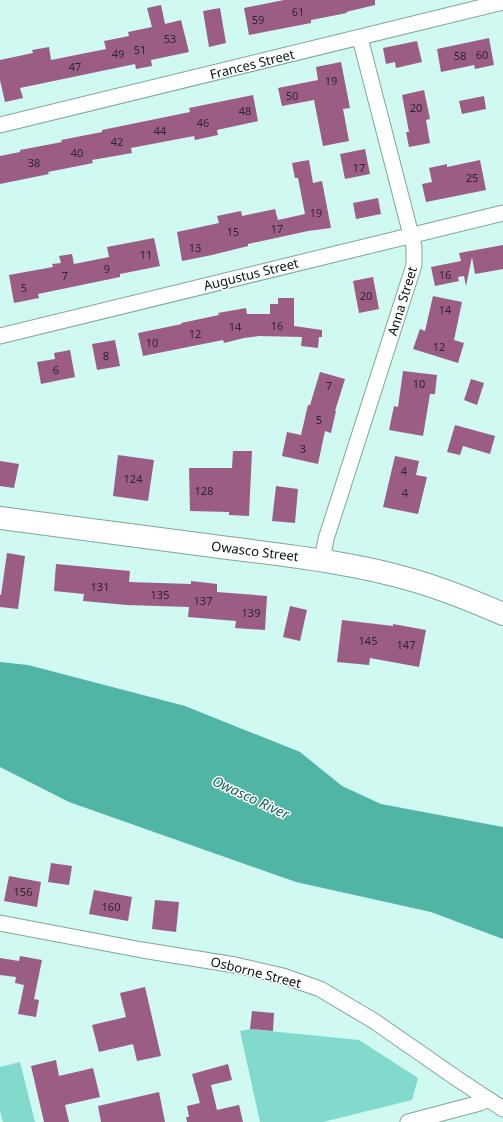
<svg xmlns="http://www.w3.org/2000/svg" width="503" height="1122" viewBox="0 0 503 1122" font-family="'Noto Sans',sans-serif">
<rect width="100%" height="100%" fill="#cff9f1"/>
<g fill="#81dacb">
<path d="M 250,1029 L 359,1040 L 418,1078 L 412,1100 L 323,1122 L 260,1122 L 240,1031 Z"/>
<path d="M 20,1062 L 35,1122 L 3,1122 L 0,1111 L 0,1067 Z"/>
</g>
<path fill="#50b5a5" d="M 0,662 L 28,665 L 185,706 L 300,752 L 342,786 L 381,804 L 503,827 L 503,939 L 431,912 L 296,882 L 69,802 L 0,767 Z"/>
<g fill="#9c5d85">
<path d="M 284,0 L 375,0 L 375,5 L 346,12 L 347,13 L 311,20 L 311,23 L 249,35 L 244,8 Z"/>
<path d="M 161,5 L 165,24 L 181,20 L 189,52 L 151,60 L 152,66 L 136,69 L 135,64 L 20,88 L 23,98 L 5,102 L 0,80 L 0,60 L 33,53 L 32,50 L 49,47 L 51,60 L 106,49 L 104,41 L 129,36 L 128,32 L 152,27 L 147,8 Z"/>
<path d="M 220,8 L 226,43 L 209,47 L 203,11 Z"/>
<path d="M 489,38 L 494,65 L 475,69 L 474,65 L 441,72 L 437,49 Z"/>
<path d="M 417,41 L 422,62 L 396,68 L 395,62 L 386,64 L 383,48 Z"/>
<path d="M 341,62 L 350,108 L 343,109 L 349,141 L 323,146 L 314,100 L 282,106 L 278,88 L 318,80 L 316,67 Z"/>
<path d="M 424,90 L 430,119 L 426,120 L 430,143 L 409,147 L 406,132 L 409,132 L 402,95 Z"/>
<path d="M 253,95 L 258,121 L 217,130 L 218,135 L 195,140 L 194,136 L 131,148 L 132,153 L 92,160 L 93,163 L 48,172 L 49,174 L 0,184 L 0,156 L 20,152 L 20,150 L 62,142 L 61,140 L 102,132 L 102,130 L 190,112 L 189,108 Z"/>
<path d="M 484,96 L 486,109 L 462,114 L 459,101 Z"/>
<path d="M 365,149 L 370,174 L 345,179 L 340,154 Z"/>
<path d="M 309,160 L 313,183 L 322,181 L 331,228 L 308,231 L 248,244 L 248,246 L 212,255 L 182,261 L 177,232 L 219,223 L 217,216 L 241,211 L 242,216 L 275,209 L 278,220 L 305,214 L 298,178 L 295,178 L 292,163 Z"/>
<path d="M 480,160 L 486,190 L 426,202 L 422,184 L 432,182 L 429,168 L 447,164 L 447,167 Z"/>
<path d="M 378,198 L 381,214 L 356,219 L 353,203 Z"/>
<path d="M 154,238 L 160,266 L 120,274 L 120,277 L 38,294 L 39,298 L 14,303 L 9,275 L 53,267 L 52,264 L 61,263 L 59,256 L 72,254 L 74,264 L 109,257 L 107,247 Z"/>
<path d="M 503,245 L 503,269 L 475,274 L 472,257 L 466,286 L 464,276 L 458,277 L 459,281 L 435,286 L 431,267 L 461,261 L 459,253 Z"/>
<path d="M 373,277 L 379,309 L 359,313 L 353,281 Z"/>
<path d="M 433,296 L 462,302 L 454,340 L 464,343 L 458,363 L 413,349 L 420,329 L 425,331 Z"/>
<path d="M 278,298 L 294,298 L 294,326 L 322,330 L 322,337 L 319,337 L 318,348 L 301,346 L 302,337 L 259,336 L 244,338 L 224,343 L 223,340 L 143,356 L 138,333 L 182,324 L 181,323 L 219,315 L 218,313 L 246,308 L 247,314 L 270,314 L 270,304 L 278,304 Z"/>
<path d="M 115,340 L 120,366 L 97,370 L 92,344 Z"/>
<path d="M 70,350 L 75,377 L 41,384 L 37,362 L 55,359 L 54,353 Z"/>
<path d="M 403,371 L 437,375 L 435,394 L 430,394 L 423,436 L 389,430 L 394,406 L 398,407 Z"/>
<path d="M 320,372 L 345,379 L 335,411 L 336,411 L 331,433 L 325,431 L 318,464 L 282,456 L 287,432 L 301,435 L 308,405 L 310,405 Z"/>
<path d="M 471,379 L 484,383 L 477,405 L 464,400 Z"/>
<path d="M 455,425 L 495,436 L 490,454 L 463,446 L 460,455 L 447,452 Z"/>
<path d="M 233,451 L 252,451 L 249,516 L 229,515 L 229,512 L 190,511 L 189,468 L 232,468 Z"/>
<path d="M 118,455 L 154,460 L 148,501 L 113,496 Z"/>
<path d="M 395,456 L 419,461 L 416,475 L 427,477 L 418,514 L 383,507 Z"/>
<path d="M 0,461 L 19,464 L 14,488 L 0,486 Z"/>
<path d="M 276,486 L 298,489 L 295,523 L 272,521 Z"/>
<path d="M 7,553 L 25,556 L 18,609 L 0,607 L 0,595 L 1,595 Z"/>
<path d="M 56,564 L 130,571 L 129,582 L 191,584 L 191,581 L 217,584 L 217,592 L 267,596 L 265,630 L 235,628 L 236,621 L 188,617 L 189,607 L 127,605 L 83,601 L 84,594 L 54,591 Z"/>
<path d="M 290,606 L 307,610 L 300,641 L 283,637 Z"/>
<path d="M 342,620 L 393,626 L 393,624 L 426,630 L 419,667 L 370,658 L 369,665 L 337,662 Z"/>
<path d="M 51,863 L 72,866 L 69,885 L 48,882 Z"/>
<path d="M 9,876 L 41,882 L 37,907 L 4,901 Z"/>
<path d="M 94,890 L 132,897 L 128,921 L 89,914 Z"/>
<path d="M 155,900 L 179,902 L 176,932 L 152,929 Z"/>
<path d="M 20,956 L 42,960 L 34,999 L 39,1000 L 36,1017 L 18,1014 L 24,985 L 15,983 L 16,977 L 0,975 L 0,958 L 19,961 Z"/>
<path d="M 145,987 L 161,1056 L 137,1061 L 133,1044 L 99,1052 L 92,1025 L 126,1017 L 120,993 Z"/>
<path d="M 252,1011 L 274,1013 L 273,1031 L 250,1029 Z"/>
<path d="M 56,1060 L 59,1076 L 93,1068 L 100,1097 L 65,1105 L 69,1122 L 44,1122 L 31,1066 Z"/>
<path d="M 228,1064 L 232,1080 L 211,1085 L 217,1110 L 239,1105 L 243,1122 L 187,1122 L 186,1117 L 189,1117 L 187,1106 L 200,1103 L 192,1074 Z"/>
<path d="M 159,1092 L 165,1122 L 101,1122 L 98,1106 Z"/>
</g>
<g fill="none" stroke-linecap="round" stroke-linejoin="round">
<defs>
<g id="street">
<path d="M 0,125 L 503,2"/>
<path d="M 0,336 L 503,213"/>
<path d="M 322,561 L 326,539 L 414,265 L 414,247 L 411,235 L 360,38"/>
<path d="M 0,923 L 142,950 L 235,965 L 283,976 L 320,989 L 374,1021 L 459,1080 L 503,1109"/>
<path d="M 408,1122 L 480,1103 L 488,1099"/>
</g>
<path id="secondary" d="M 0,518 C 71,527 142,536 213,546 C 280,555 347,561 412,580 C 444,589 473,601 503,614"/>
</defs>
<use href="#street" stroke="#7ea69e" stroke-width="17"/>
<use href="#secondary" stroke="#7ea69e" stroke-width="24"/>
<use href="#street" stroke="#fff" stroke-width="15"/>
<use href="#secondary" stroke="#fff" stroke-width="22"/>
</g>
<g text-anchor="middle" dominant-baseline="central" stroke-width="3" stroke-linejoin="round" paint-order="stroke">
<g font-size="11" fill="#2b262e">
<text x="298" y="11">61</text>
<text x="258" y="19">59</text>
<text x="170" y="38">53</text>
<text x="140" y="49">51</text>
<text x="118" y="53">49</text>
<text x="482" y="54">60</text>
<text x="460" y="55">58</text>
<text x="75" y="66">47</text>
<text x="331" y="80">19</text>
<text x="292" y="95">50</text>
<text x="416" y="107">20</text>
<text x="245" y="110">48</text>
<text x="203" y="122">46</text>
<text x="160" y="130">44</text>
<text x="117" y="141">42</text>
<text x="77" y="152">40</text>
<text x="34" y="162">38</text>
<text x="359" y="167">17</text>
<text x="472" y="177">25</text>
<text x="316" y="212">19</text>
<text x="277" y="228">17</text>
<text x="233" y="231">15</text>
<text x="195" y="247">13</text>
<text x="146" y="254">11</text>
<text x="107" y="268">9</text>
<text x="445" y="274">16</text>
<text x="65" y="275">7</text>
<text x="24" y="287">5</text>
<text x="366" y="295">20</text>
<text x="445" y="309">14</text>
<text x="277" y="325">16</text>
<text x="235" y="326">14</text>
<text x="195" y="333">12</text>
<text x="152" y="342">10</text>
<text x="439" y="346">12</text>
<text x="106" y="355">8</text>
<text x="56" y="369">6</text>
<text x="419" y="383">10</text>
<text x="329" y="385">7</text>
<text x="319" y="419">5</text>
<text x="303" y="448">3</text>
<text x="404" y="470">4</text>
<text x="133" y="478">124</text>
<text x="204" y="490">128</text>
<text x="405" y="492">4</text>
<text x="100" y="586">131</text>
<text x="160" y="594">135</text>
<text x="203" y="600">137</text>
<text x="251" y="612">139</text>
<text x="368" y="640">145</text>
<text x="406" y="644">147</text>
<text x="23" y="891">156</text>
<text x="111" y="906">160</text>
</g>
<g font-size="13" fill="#051411" stroke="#fff">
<text transform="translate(252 64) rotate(-14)">Frances Street</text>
<text transform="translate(251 274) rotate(-14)">Augustus Street</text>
<text transform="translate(402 301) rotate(-73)">Anna Street</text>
<text transform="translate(255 551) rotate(7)">Owasco Street</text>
<text transform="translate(256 972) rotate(14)">Osborne Street</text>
</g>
<g font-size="14" font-style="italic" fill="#0f6358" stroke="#fff">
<text transform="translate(251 797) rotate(25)">Owasco River</text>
</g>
</g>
</svg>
